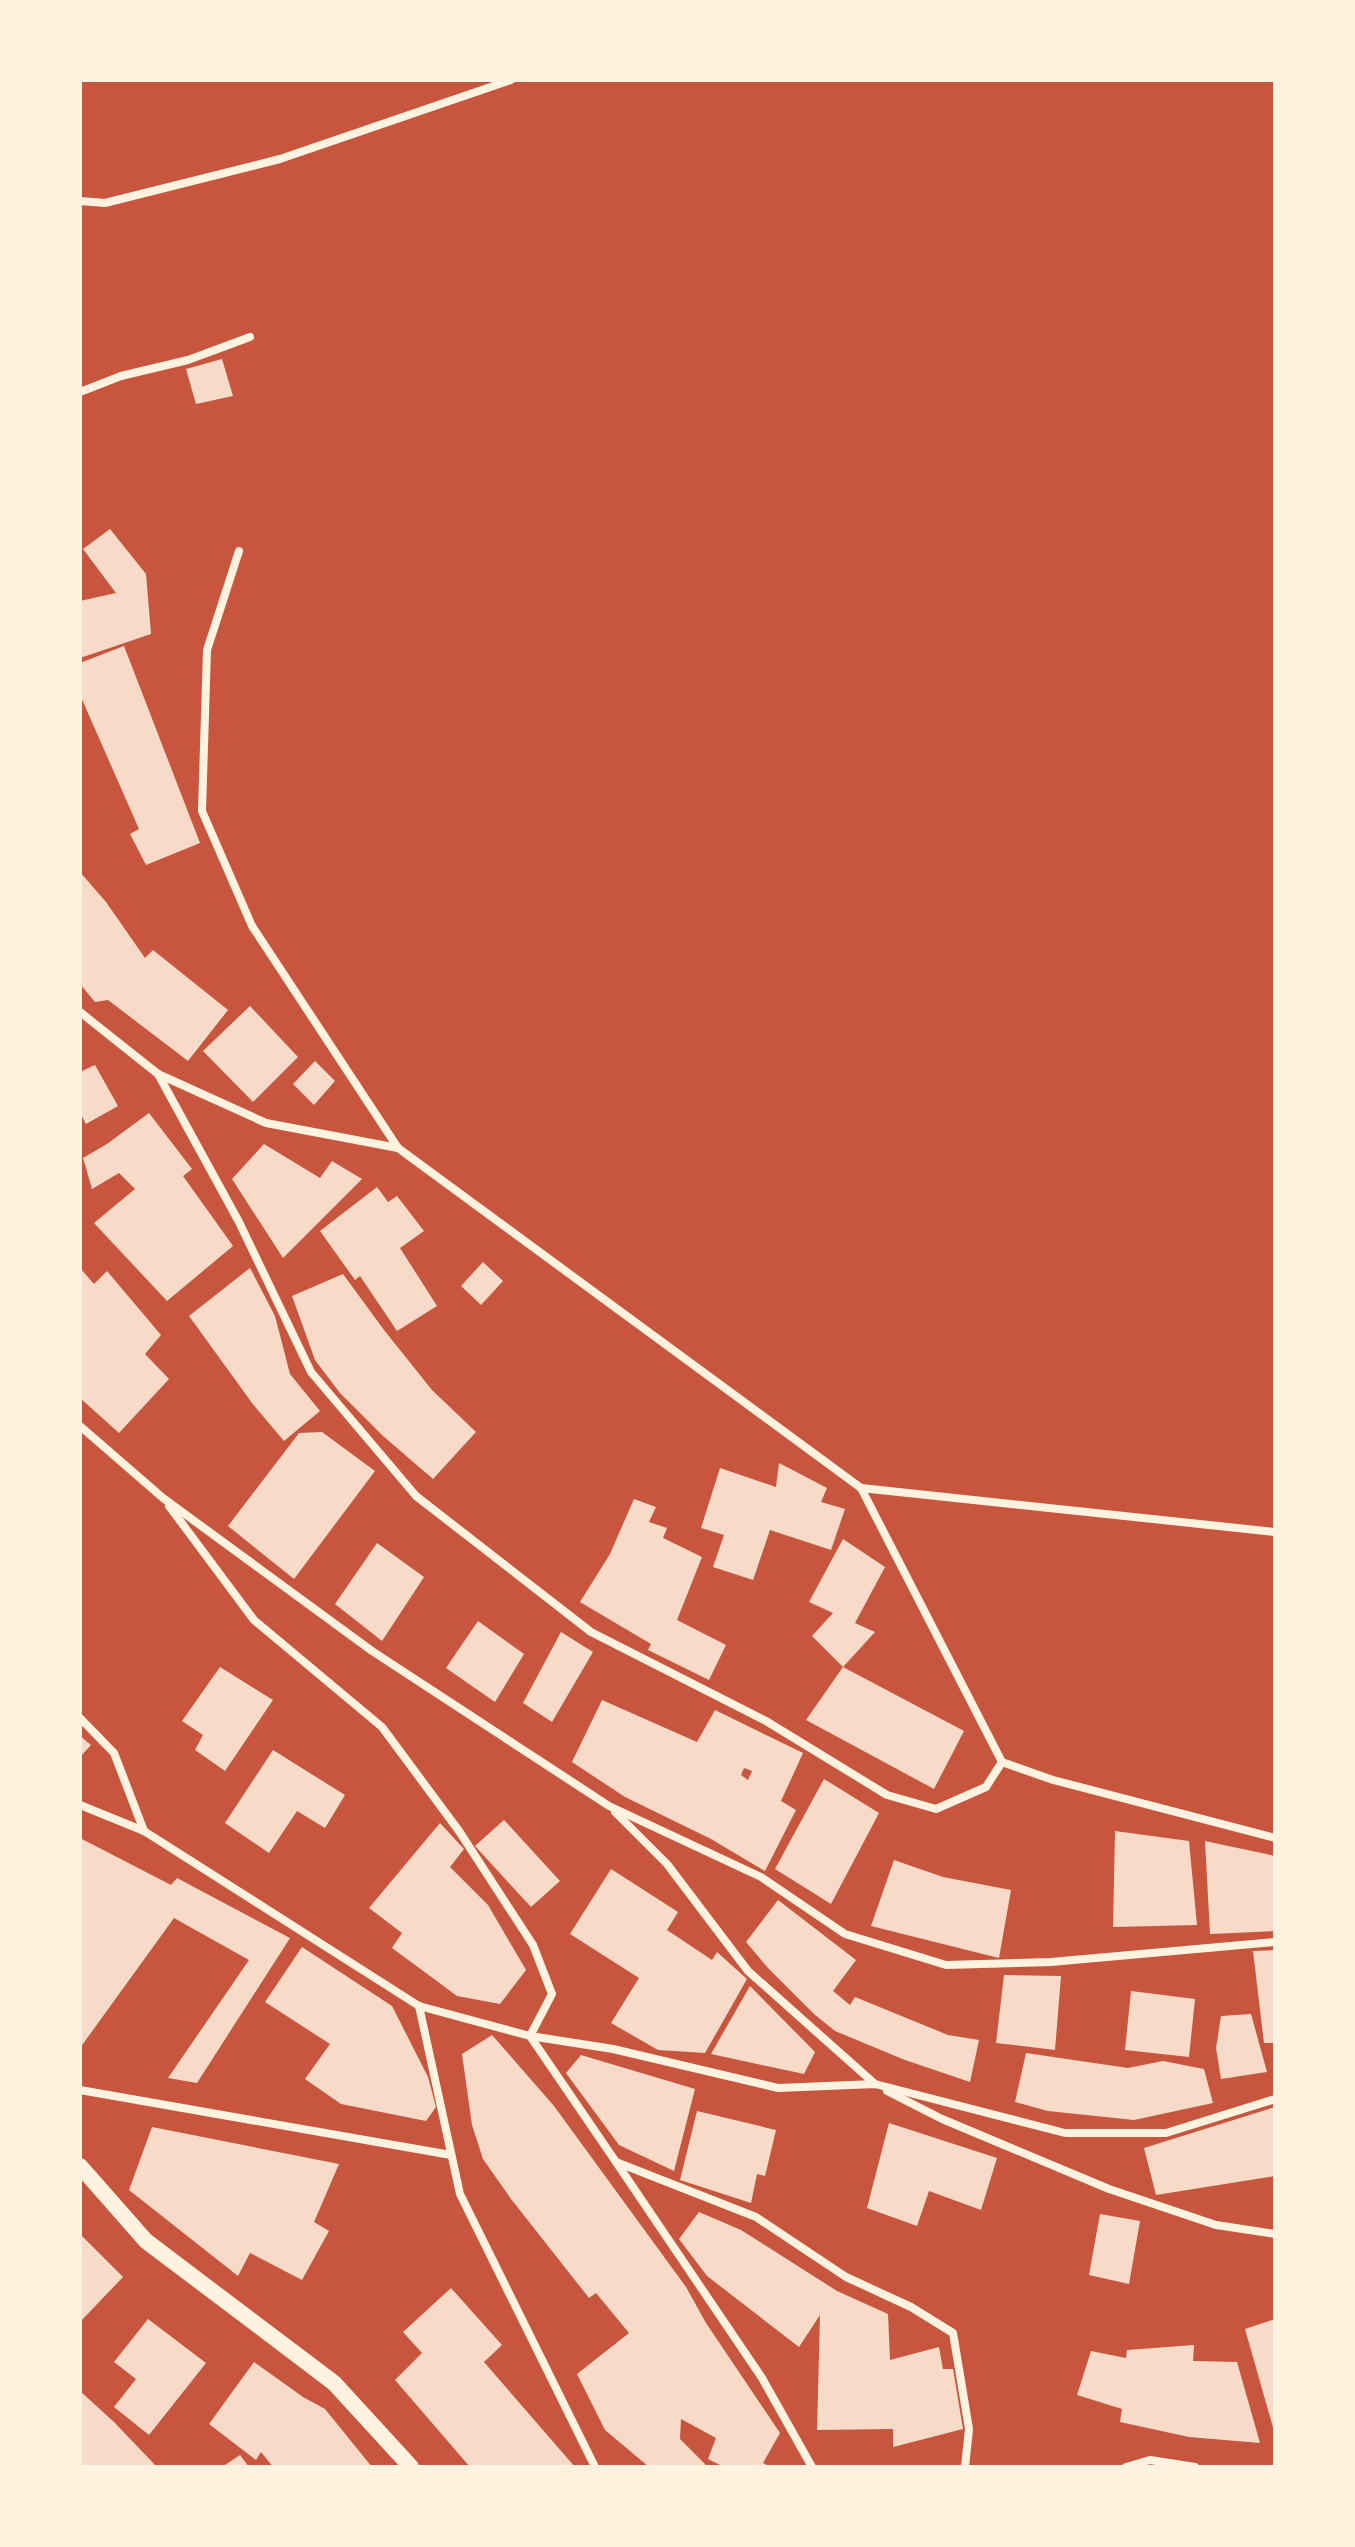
<svg xmlns="http://www.w3.org/2000/svg" width="1355" height="2547" viewBox="0 0 1355 2547" font-family="Roboto,sans-serif">
<rect width="100%" height="100%" fill="#c8553d"/>
<g fill="#f7dbc8" fill-rule="evenodd">
<path d="M 222,359 L 233,396 L 196,404 L 186,369 Z"/>
<path d="M 110,529 L 146,574 L 151,634 L 80,658 L 80,601 L 116,593 L 83,549 Z"/>
<path d="M 124,646 L 200,843 L 146,865 L 130,834 L 139,829 L 80,695 L 80,663 Z"/>
<path d="M 80,872 L 106,902 L 145,958 L 153,950 L 228,1010 L 188,1061 L 108,1000 L 95,1002 L 80,984 Z"/>
<path d="M 250,1006 L 298,1057 L 253,1102 L 203,1051 Z"/>
<path d="M 315,1061 L 335,1081 L 314,1105 L 293,1084 Z"/>
<path d="M 95,1065 L 118,1106 L 86,1124 L 80,1113 L 80,1072 Z"/>
<path d="M 149,1113 L 192,1169 L 183,1176 L 233,1246 L 167,1301 L 94,1223 L 135,1189 L 119,1173 L 92,1189 L 83,1158 L 107,1144 Z"/>
<path d="M 264,1144 L 320,1178 L 332,1161 L 362,1179 L 283,1258 L 232,1179 Z"/>
<path d="M 377,1187 L 388,1202 L 397,1196 L 424,1231 L 400,1248 L 437,1306 L 397,1331 L 360,1276 L 355,1280 L 320,1231 Z"/>
<path d="M 483,1262 L 503,1281 L 481,1305 L 461,1286 Z"/>
<path d="M 80,1268 L 94,1284 L 107,1271 L 161,1335 L 145,1354 L 169,1379 L 119,1433 L 80,1398 Z"/>
<path d="M 250,1268 L 275,1316 L 290,1374 L 320,1411 L 284,1441 L 252,1403 L 189,1316 Z"/>
<path d="M 343,1274 L 384,1330 L 432,1390 L 476,1432 L 433,1479 L 383,1436 L 340,1393 L 315,1360 L 292,1296 Z"/>
<path d="M 322,1432 L 375,1471 L 294,1579 L 228,1526 L 299,1433 Z"/>
<path d="M 779,1463 L 827,1488 L 821,1502 L 845,1509 L 831,1550 L 770,1530 L 753,1580 L 713,1567 L 724,1535 L 701,1528 L 720,1468 L 776,1487 Z"/>
<path d="M 634,1499 L 656,1507 L 649,1522 L 667,1528 L 663,1538 L 702,1557 L 677,1620 L 726,1645 L 709,1680 L 648,1650 L 651,1644 L 580,1602 L 610,1554 Z"/>
<path d="M 843,1539 L 885,1567 L 855,1623 L 875,1632 L 843,1667 L 812,1636 L 833,1613 L 809,1602 Z"/>
<path d="M 377,1543 L 424,1577 L 382,1641 L 335,1604 Z"/>
<path d="M 478,1621 L 524,1654 L 495,1702 L 446,1668 Z"/>
<path d="M 561,1632 L 593,1652 L 552,1722 L 523,1703 Z"/>
<path d="M 220,1667 L 273,1700 L 225,1771 L 195,1750 L 203,1735 L 182,1721 Z"/>
<path d="M 843,1667 L 964,1731 L 934,1789 L 806,1720 Z"/>
<path d="M 602,1700 L 697,1742 L 715,1710 L 803,1753 L 781,1801 L 796,1810 L 765,1871 L 711,1839 L 625,1797 L 572,1762 ZM 744,1768 L 752,1771 L 748,1780 L 741,1775 Z"/>
<path d="M 80,1736 L 91,1745 L 80,1757 Z"/>
<path d="M 273,1750 L 345,1795 L 325,1828 L 297,1811 L 269,1853 L 225,1823 Z"/>
<path d="M 824,1779 L 879,1813 L 831,1904 L 775,1869 Z"/>
<path d="M 504,1820 L 560,1881 L 531,1907 L 475,1846 Z"/>
<path d="M 440,1823 L 464,1849 L 450,1867 L 488,1905 L 526,1970 L 500,2004 L 457,1996 L 434,1979 L 392,1948 L 402,1933 L 369,1908 Z"/>
<path d="M 1115,1831 L 1189,1841 L 1197,1925 L 1113,1927 Z"/>
<path d="M 80,1838 L 171,1885 L 177,1878 L 290,1938 L 197,2083 L 168,2078 L 249,1960 L 174,1918 L 80,2048 Z"/>
<path d="M 1205,1841 L 1275,1856 L 1275,1931 L 1210,1934 Z"/>
<path d="M 894,1860 L 943,1877 L 1011,1890 L 999,1958 L 871,1926 Z"/>
<path d="M 611,1869 L 678,1912 L 667,1930 L 712,1960 L 717,1952 L 747,1979 L 705,2053 L 658,2050 L 611,2023 L 639,1978 L 570,1934 Z"/>
<path d="M 778,1900 L 856,1960 L 833,1991 L 850,2005 L 855,1997 L 948,2035 L 979,2040 L 970,2082 L 905,2060 L 835,2031 L 814,2014 L 768,1968 L 746,1942 Z"/>
<path d="M 302,1947 L 392,2006 L 428,2077 L 436,2107 L 426,2121 L 341,2104 L 305,2079 L 330,2044 L 265,2002 Z"/>
<path d="M 1275,1950 L 1275,2043 L 1264,2043 L 1253,1951 Z"/>
<path d="M 1004,1975 L 1061,1976 L 1055,2050 L 996,2043 Z"/>
<path d="M 750,1986 L 815,2052 L 804,2074 L 711,2054 Z"/>
<path d="M 1131,1991 L 1195,1999 L 1189,2057 L 1125,2050 Z"/>
<path d="M 1251,2014 L 1267,2072 L 1221,2079 L 1216,2048 L 1221,2016 Z"/>
<path d="M 492,2035 L 554,2106 L 686,2287 L 706,2323 L 780,2433 L 763,2463 L 771,2467 L 724,2467 L 708,2459 L 716,2438 L 681,2419 L 680,2439 L 708,2467 L 649,2467 L 605,2430 L 577,2374 L 629,2333 L 596,2293 L 589,2298 L 511,2199 L 483,2159 L 472,2125 L 462,2054 Z"/>
<path d="M 1026,2053 L 1128,2068 L 1163,2061 L 1204,2069 L 1213,2103 L 1134,2120 L 1048,2111 L 1015,2102 Z"/>
<path d="M 581,2055 L 695,2089 L 674,2171 L 619,2145 L 566,2073 Z"/>
<path d="M 1275,2107 L 1275,2176 L 1156,2195 L 1144,2148 Z"/>
<path d="M 697,2111 L 776,2130 L 765,2176 L 757,2174 L 751,2203 L 680,2180 Z"/>
<path d="M 889,2123 L 997,2158 L 981,2210 L 929,2191 L 917,2226 L 867,2208 Z"/>
<path d="M 152,2127 L 339,2164 L 314,2222 L 329,2231 L 302,2280 L 250,2253 L 238,2276 L 129,2190 Z"/>
<path d="M 699,2212 L 741,2230 L 837,2291 L 888,2314 L 890,2360 L 939,2347 L 943,2369 L 953,2369 L 963,2429 L 893,2447 L 893,2429 L 817,2430 L 820,2315 L 799,2347 L 707,2276 L 679,2239 Z"/>
<path d="M 1100,2214 L 1140,2221 L 1129,2284 L 1089,2275 Z"/>
<path d="M 80,2234 L 123,2277 L 80,2322 Z"/>
<path d="M 451,2288 L 502,2345 L 484,2362 L 575,2467 L 470,2467 L 395,2380 L 422,2353 L 403,2332 Z"/>
<path d="M 148,2319 L 206,2363 L 149,2435 L 114,2407 L 136,2379 L 114,2362 Z"/>
<path d="M 1275,2319 L 1275,2431 L 1274,2431 L 1245,2329 Z"/>
<path d="M 1194,2345 L 1193,2361 L 1237,2362 L 1260,2443 L 1189,2437 L 1120,2422 L 1122,2409 L 1077,2395 L 1091,2351 L 1126,2358 L 1127,2350 Z"/>
<path d="M 254,2362 L 303,2397 L 325,2409 L 372,2467 L 273,2467 L 261,2452 L 256,2460 L 209,2424 Z"/>
<path d="M 80,2391 L 114,2422 L 157,2467 L 83,2467 L 80,2464 Z"/>
<path d="M 240,2455 L 249,2467 L 222,2467 Z"/>
</g>
<g fill="none" stroke-linecap="round" stroke-linejoin="round">
<g stroke="#fff3e0" stroke-width="8">
<path d="M 80,201 L 105,203 L 280,159 L 511,80"/>
<path d="M 80,392 L 121,376 L 188,360 L 250,337"/>
<path d="M 239,551 L 207,650 L 202,811 L 252,926 L 398,1148 L 861,1488 L 1002,1762 L 1053,1780 L 1275,1838"/>
<path d="M 80,1012 L 158,1074 L 266,1123 L 398,1148"/>
<path d="M 158,1074 L 239,1222 L 311,1372 L 416,1496 L 591,1632 L 766,1721 L 887,1795 L 936,1809 L 986,1787 L 1002,1762"/>
<path d="M 80,1426 L 163,1498 L 372,1651 L 609,1806 L 761,1877 L 845,1934 L 946,1965 L 1051,1962 L 1275,1942"/>
<path d="M 861,1488 L 1275,1532"/>
<path d="M 169,1506 L 254,1620 L 382,1727 L 459,1831 L 533,1945 L 552,1994 L 530,2036 L 616,2162"/>
<path d="M 80,1718 L 114,1753 L 144,1831"/>
<path d="M 80,1805 L 144,1831 L 419,2006 L 530,2036 L 613,2049 L 778,2088 L 875,2084 L 1065,2133 L 1166,2133 L 1275,2099"/>
<path d="M 615,1812 L 667,1864 L 748,1971 L 875,2084"/>
<path d="M 419,2006 L 460,2194 L 595,2467"/>
<path d="M 80,2090 L 451,2155"/>
<path d="M 887,2091 L 942,2119 L 1109,2189 L 1216,2225 L 1275,2234"/>
<path d="M 812,2467 L 762,2378 L 616,2162 L 756,2217 L 846,2277 L 911,2307 L 953,2333 L 969,2429 L 965,2467"/>
<path d="M 1126,2467 L 1150,2460 L 1195,2467"/>
</g>
<path stroke="#fff3e0" stroke-width="16" d="M 80,2166 L 146,2241 L 334,2383 L 411,2467"/>
</g>
<rect width="1355" height="2547" fill="none" stroke="#fff3e0" stroke-width="164"/>
</svg>
